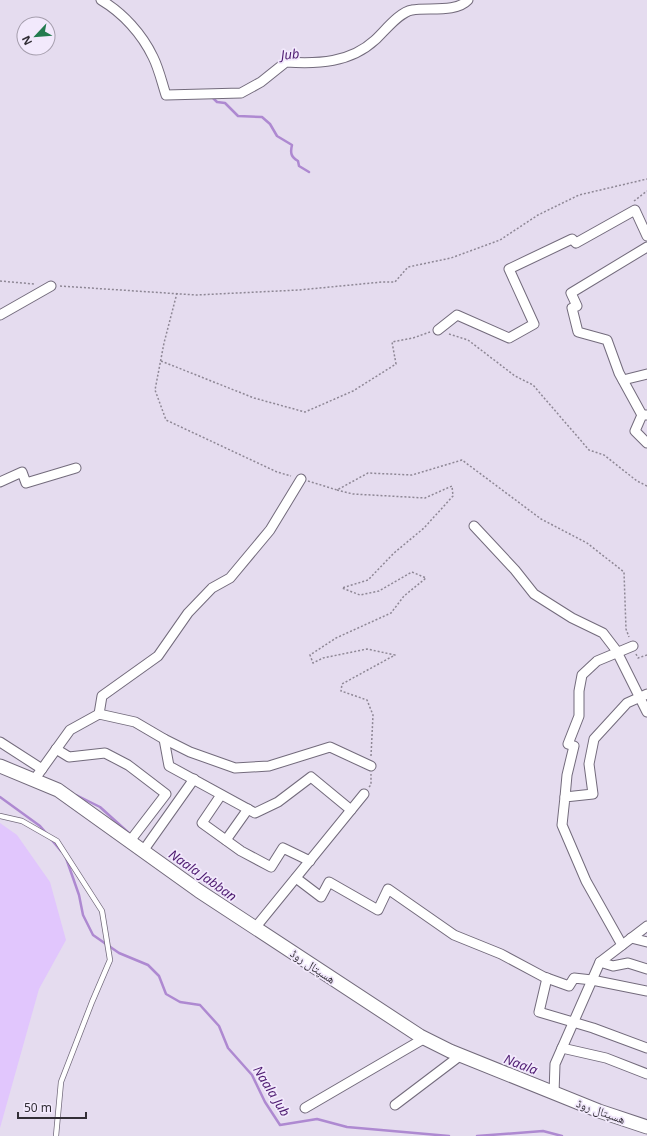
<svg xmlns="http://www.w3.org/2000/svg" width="647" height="1136" viewBox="0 0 647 1136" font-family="'Noto Sans','Noto Naskh Arabic',sans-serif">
<rect width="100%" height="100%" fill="#e5dcef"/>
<path fill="#e1c6fd" d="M 0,823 L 17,835 L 50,882 L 66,940 L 39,989 L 0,1128 Z"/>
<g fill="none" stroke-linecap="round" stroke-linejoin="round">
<g stroke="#ae89d1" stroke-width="2.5">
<path d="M 266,73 L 275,66"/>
<path d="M 211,96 L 217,102 L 225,103 L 238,116 L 262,117 L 270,124 L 277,136 L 292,145 C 290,153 291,157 298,161 L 299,166 L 309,172"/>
<path d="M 76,795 L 100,807 L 131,835"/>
<path d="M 0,797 L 40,826 L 47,834"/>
<path d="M 51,839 L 61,851"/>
<path d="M 66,858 L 79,895 L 83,915 L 93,935 L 119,953 L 148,965 L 159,976 L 166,994 L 180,1002 L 200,1005 L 219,1026 L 228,1048 L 252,1075 L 265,1102 L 280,1125 L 317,1119 L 347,1127 L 449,1136"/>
<path d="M 477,1136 L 543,1131 L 562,1136"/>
</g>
<defs>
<path id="lane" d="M 0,816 L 22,821 L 57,841 L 102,911 L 110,960 L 92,1002 L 61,1082 L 56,1136"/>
<g id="street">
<path d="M 101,0 C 123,13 142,34 153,57 C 159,69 162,83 166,95 L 241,93 L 261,82 L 286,62 C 318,64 350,63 375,40 C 384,32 399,12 412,10 C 428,7 456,13 468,0"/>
<path d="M 0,315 L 51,286"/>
<path d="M 438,330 L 457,315 L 509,338 L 534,324 L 509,269 L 572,239 L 576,243 L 635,210 L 647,236"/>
<path d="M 623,380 L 647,374"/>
<path d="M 642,415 L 619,373 L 607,340 L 578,332 L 572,308 L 577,306 L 571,293 L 647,247"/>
<path d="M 647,415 L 642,415 L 635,431 L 647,443"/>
<path d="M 0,482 L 22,472 L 26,483 L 76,468"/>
<path d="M 474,526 L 515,570 L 534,594 L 572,618 L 603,633 L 616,650 L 647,712"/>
<path d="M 99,714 L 102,696 L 158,656 L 188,613 L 212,588 L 230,578 L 270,530 L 301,479"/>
<path d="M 164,739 L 190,752 L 235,768 L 269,766 L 330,747 L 371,766"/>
<path d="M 0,742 L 42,769"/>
<path d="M 56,749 L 69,757 L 105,753 L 128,765 L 166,794 L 130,841"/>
<path d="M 34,780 L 70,730 L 99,714 L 135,722 L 164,739 L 169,766 L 255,813 L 278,802 L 311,777 L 351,810"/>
<path d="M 221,795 L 202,823 L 241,851 L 271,867 L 283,848 L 310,861"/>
<path d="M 565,797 L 567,775 L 574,746 L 568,744 L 579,716 L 579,691 L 582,675 L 597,661 L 633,646"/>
<path d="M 226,840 L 248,809"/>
<path d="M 143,851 L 194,779"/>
<path d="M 296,878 L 321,897 L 329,882 L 378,910 L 388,889 L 454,935 L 501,954 L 544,977 L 569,986 L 574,978 L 592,980 L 647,991"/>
<path d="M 255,928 L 364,794"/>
<path d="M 631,938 L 647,942"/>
<path d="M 622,945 L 586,881 L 562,825 L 565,797 L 593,794 L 589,764 L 594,739 L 627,703 L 647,694"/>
<path d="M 600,962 L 613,966 L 628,963 L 647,969"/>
<path d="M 547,978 L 539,1012 L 593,1028 L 647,1048"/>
<path d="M 562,1048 L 606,1058 L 647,1074"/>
<path d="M 554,1093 L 555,1064 L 600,962 L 647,926"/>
<path d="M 395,1105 L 461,1055"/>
<path d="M 305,1108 L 425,1038"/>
</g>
<path id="secondary" d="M 0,766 L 58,790 L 199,891 L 420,1036 L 450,1051 L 599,1111 L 647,1127"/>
</defs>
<use href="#lane" stroke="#736b7c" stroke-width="6"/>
<use href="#street" stroke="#736b7c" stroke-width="11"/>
<use href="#secondary" stroke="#736b7c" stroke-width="15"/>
<g stroke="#8e8795" stroke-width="1.5" stroke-dasharray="2 2" stroke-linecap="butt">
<path d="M 634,201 L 647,191"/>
<path d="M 0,281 L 34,284"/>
<path d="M 60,286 L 196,295 L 299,290 L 382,282 L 395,282 L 408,267 L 451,258 L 500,240 L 538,215 L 579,195 L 647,179"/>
<path d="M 177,293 L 164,343 L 155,390 L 166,420 L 277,472 L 291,476"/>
<path d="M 449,334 L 468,340 L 515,376 L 533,385 L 589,450 L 604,455 L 637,481 L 647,486"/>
<path d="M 161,361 L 254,398 L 305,412 L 353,391 L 396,364 L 392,342 L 413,338 L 430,332"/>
<path d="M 308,481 L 337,490 L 368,473 L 412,475 L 462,460 L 541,519 L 587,543 L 624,572 L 626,629 L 629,637"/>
<path d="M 337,490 L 353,494 L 425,498 L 452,486 L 453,496 L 424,528 L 394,553 L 368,580 L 342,588 L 360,595 L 379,591 L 412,572 L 426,578 L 404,596 L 391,613 L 336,638 L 310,655 L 313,663 L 323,658 L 367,649 L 395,655 L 342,684 L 341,691 L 367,700 L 373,715 L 371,756"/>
<path d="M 636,654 L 638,658 L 647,655"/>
<path d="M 369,787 L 371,785 L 371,774"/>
</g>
<use href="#lane" stroke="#fff" stroke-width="4.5"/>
<use href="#street" stroke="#fff" stroke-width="9"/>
<use href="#secondary" stroke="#fff" stroke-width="13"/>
</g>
<g text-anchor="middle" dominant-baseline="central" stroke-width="3.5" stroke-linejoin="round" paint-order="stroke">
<g font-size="12" fill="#322e36" stroke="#f2e9fc">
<text transform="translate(313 966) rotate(34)">ھسپتال روڈ</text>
<text transform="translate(601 1111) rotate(20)">ھسپتال روڈ</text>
</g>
<g font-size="13" font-style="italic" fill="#4d1a70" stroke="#f2e9fc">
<text transform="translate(290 54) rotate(-5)">Jub</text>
<text transform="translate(203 875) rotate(35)">Naala Jabban</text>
<text transform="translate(521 1064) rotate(21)">Naala</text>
<text transform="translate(272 1091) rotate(58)">Naala Jub</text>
</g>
</g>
<g transform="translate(36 36) rotate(244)"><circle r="19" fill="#f2e9fc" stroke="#a59ead"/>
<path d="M0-3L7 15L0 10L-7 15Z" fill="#237b4f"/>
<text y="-6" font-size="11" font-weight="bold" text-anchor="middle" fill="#322e36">N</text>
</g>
<path d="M18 1112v6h68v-6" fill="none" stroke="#322e36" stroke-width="2"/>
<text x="24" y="1112" font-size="12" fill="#322e36" stroke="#f2e9fc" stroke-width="3" paint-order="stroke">50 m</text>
</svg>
